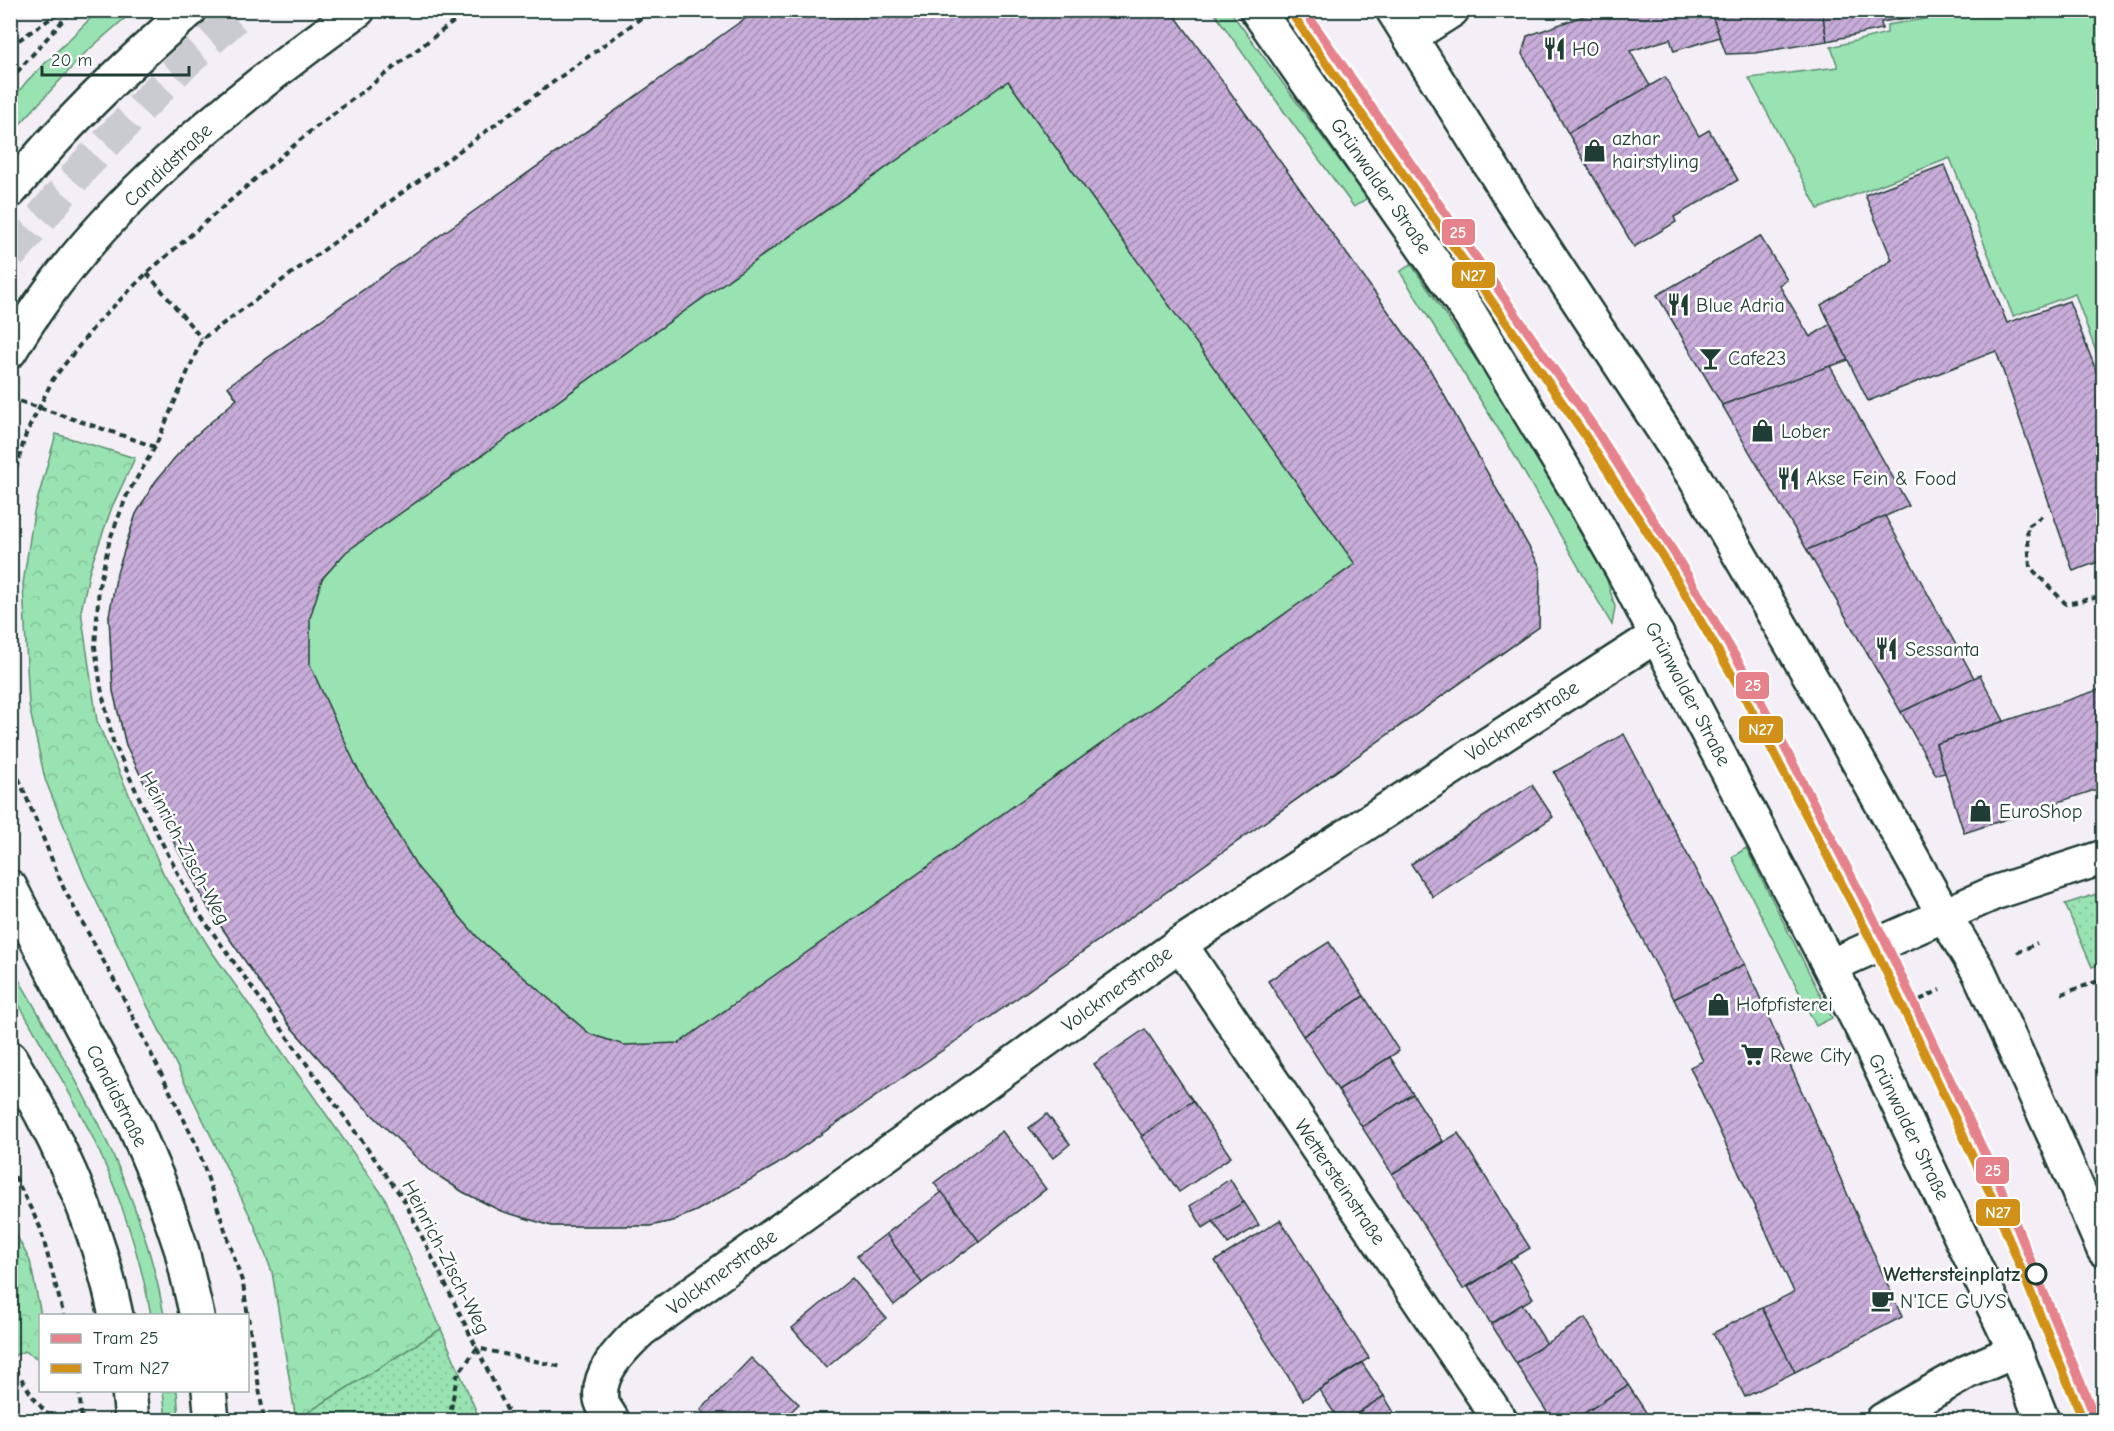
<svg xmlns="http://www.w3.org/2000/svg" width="2114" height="1431" viewBox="0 0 2114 1431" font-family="'Comic Neue',sans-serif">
<defs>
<pattern id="forest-crowns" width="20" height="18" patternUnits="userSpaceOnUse" patternTransform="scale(1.5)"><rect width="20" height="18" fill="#99e2b1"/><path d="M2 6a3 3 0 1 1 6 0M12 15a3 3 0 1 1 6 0" fill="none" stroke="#83c399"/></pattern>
<pattern id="park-dots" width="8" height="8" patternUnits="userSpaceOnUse" patternTransform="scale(1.5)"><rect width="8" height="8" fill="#99e2b1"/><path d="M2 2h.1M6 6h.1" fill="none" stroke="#83c399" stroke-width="1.8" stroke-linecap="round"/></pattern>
<pattern id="building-hatch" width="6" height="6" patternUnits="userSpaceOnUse" patternTransform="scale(1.5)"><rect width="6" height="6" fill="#c8acd9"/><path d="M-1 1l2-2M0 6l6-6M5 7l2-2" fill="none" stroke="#a28db1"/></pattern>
</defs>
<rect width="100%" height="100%" fill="#f4eef7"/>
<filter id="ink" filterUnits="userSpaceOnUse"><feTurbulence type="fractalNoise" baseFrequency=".0167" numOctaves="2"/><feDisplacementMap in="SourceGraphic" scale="12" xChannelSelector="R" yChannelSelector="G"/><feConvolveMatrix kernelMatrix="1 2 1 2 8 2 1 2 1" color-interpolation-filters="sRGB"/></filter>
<g filter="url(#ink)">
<g fill="#99e2b1" stroke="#5c9072" stroke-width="1.5">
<path d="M 98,11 L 133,11 L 84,54 L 11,134 L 11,101 L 27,81 Z"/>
<path d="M 1171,11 L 1429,368 L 1540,567 L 1539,627 L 982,1023 L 776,1165 L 672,1221 L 650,1226 L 552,1226 L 501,1211 L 463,1192 L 428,1169 L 345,1088 L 290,1026 L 209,909 L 162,820 L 126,745 L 113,691 L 109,616 L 126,543 L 136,514 L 173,460 L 193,438 L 237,399 L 228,387 Z"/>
<path d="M 1213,11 L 1230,11 L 1367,198 L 1354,207 L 1285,113 Z"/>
<path d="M 1975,11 L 2103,11 L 2103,371 L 2075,294 L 2013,316 L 1950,158 L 1818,209 L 1749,78 L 1838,67 L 1831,47 L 1887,33 L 1887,25 Z"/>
<path d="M 1411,264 L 1501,396 L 1606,577 L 1615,607 L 1612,625 L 1509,446 L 1400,272 Z"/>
<path d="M 1746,848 L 1832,1018 L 1816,1026 L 1732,857 Z"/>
<path d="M 10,964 C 75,1078 141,1184 164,1315 L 151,1315 C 140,1255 119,1193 93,1138 C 68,1087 38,1039 11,990 Z"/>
<path d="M 163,1391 L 177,1391 L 179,1420 L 166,1420 Z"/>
</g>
<g fill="url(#forest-crowns)" stroke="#5c9072" stroke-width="1.5">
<path d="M 56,434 L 135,458 L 112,507 L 90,569 L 81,611 L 97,721 L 164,875 L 212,952 L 385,1198 L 441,1329 L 296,1420 L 272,1272 L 254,1224 L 85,878 L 45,779 L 29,706 L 23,584 L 34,512 Z"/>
<path d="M 10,1223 L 30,1261 L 41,1315 L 40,1360 L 25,1351 L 11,1357 Z"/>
</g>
<g fill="url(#park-dots)" stroke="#5c9072" stroke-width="1.5">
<path d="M 2103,892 L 2103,963 L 2092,967 L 2065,904 Z"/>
<path d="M 441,1329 L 480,1420 L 296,1420 Z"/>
</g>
<g fill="url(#building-hatch)" stroke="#1f3d34" stroke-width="1.5" fill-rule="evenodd">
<path d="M 757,10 L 1171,10 L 1429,368 L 1540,567 L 1539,627 L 982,1023 L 776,1165 L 696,1211 L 672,1221 L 650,1226 L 552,1226 L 501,1211 L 463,1192 L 428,1169 L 345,1088 L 290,1026 L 209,909 L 162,820 L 126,745 L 113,691 L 109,616 L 117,573 L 136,514 L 155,482 L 173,460 L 193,438 L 237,399 L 228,386 ZM 1008,81 L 1355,564 L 679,1043 L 624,1045 L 590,1034 L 479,939 L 418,868 L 356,766 L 310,665 L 310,618 L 322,579 L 346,552 Z"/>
<path d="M 1600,10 L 1710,10 L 1720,37 L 1674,51 L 1670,39 L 1630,51 L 1650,86 L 1568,133 L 1522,54 L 1527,36 Z"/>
<path d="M 1710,10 L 1822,10 L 1827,41 L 1755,53 L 1726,54 Z"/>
<path d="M 1822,10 L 1952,10 L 1952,11 L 1881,22 L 1882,29 L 1827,41 Z"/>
<path d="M 1665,77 L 1699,136 L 1709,130 L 1738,180 L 1674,217 L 1676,222 L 1634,247 L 1568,133 Z"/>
<path d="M 1944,165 L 2007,323 L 2069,301 L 2104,391 L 2104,572 L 2098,562 L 2073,571 L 1996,351 L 1868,401 L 1821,305 L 1892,260 L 1865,195 Z"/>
<path d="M 1760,236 L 1787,280 L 1779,285 L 1810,337 L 1830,324 L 1848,360 L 1722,405 L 1657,295 Z"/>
<path d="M 1830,366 L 1909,506 L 1807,550 L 1722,405 Z"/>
<path d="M 1885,516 L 1974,678 L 1901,712 L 1807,550 Z"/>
<path d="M 1980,675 L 2004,721 L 1936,744 L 1945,773 L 1936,775 L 1901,712 Z"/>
<path d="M 2104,688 L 2104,787 L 1964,833 L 1936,744 Z"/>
<path d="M 1624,734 L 1745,964 L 1674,999 L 1554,772 Z"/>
<path d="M 1532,785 L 1553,817 L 1433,897 L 1411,864 Z"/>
<path d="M 1329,942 L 1364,996 L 1303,1036 L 1268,981 Z"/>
<path d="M 1745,964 L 1902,1317 L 1795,1372 L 1762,1308 L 1794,1292 L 1690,1067 L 1703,1061 L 1674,999 Z"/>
<path d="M 1364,996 L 1399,1051 L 1338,1090 L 1303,1036 Z"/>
<path d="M 1145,1029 L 1193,1101 L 1142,1136 L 1094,1064 Z"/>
<path d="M 1390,1057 L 1413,1094 L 1362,1127 L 1338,1090 Z"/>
<path d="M 1413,1094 L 1443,1141 L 1392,1174 L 1362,1127 Z"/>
<path d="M 1193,1101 L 1231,1157 L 1179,1192 L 1141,1137 Z"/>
<path d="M 1047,1114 L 1070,1144 L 1053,1158 L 1029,1128 Z"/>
<path d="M 1002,1131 L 1046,1189 L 979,1241 L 934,1183 Z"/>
<path d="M 1458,1133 L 1530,1248 L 1463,1289 L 1392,1174 Z"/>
<path d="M 1230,1179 L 1244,1202 L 1203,1228 L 1190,1206 Z"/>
<path d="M 942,1192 L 979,1241 L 922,1283 L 886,1234 Z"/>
<path d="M 1244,1202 L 1259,1225 L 1228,1244 L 1213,1221 Z"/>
<path d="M 1280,1220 L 1369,1358 L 1303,1400 L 1215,1261 Z"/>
<path d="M 886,1234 L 922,1283 L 894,1305 L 857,1256 Z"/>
<path d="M 1510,1260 L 1533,1298 L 1491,1324 L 1468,1287 Z"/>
<path d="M 852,1278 L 886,1318 L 826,1368 L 792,1328 Z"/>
<path d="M 1522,1304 L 1547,1344 L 1516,1363 L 1491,1324 Z"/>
<path d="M 1762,1308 L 1795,1372 L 1745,1397 L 1713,1333 Z"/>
<path d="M 1585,1318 L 1628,1385 L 1574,1420 L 1552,1420 L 1516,1363 Z"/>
<path d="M 751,1358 L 799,1404 L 782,1420 L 712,1420 L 701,1410 Z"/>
<path d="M 1362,1363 L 1384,1396 L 1347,1420 L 1339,1420 L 1319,1390 Z"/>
<path d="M 1628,1385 L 1651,1420 L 1574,1420 Z"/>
<path d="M 1384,1396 L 1396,1416 L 1389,1420 L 1347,1420 Z"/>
</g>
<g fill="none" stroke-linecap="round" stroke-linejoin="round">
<path stroke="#c9cbd0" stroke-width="33" stroke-dasharray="33 16" stroke-linecap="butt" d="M 10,255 L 85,165 L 179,68 L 243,10"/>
<defs>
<g id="minor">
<path d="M 1410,37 L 1452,10"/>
<path d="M 1180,944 L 1500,1420"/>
<path d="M 1830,966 L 1994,893 L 2104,857"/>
<path d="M 612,1420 C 609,1414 602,1406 601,1399 C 597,1371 624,1347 641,1330 L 1180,944 L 1657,635"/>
<path d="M 1883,1420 L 1967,1372 L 2015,1351"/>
</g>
<g id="secondary">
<path d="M 1257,10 L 1470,314 L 1585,504 L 1622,569 L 1862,1028 L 2015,1351 L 2042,1420"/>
<path d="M 1393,10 L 1513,201 L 1695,478 L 1825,702 L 1944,915 L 1979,972 L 2055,1137 L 2104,1250"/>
<path d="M 10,191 C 64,125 126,65 190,10"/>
<path d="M 10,351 C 93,209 227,106 358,10"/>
<path d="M 10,887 L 71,1007 L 134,1124 L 159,1183 L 182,1251 L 197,1316"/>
<path d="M 10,1058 C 58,1138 98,1225 116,1316"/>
<path d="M 129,1390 L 132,1420"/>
<path d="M 209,1390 L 212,1420"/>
</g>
</defs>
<use href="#minor" stroke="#1f3d34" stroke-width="38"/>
<use href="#secondary" stroke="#1f3d34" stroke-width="38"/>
<g stroke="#1f3d34" stroke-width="4" stroke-dasharray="6 4.5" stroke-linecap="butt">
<path d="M 10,46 L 63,10"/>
<path d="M 10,80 L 72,10"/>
<path d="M 147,273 L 202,339"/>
<path d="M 130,438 L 155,447"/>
<path d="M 10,489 L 26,434 L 53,379 L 98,322 L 147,273 L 307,134 L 469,10"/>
<path d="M 2042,516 L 2027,527 L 2030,567 L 2066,604 L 2104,596"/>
<path d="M 10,748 L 14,767 L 64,889 L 120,991 L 197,1146 L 243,1284 L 264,1420"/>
<path d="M 2017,953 L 2037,943"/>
<path d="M 2062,994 L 2104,979"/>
<path d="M 1901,1009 L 1940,990"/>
<path d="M 10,1167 L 40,1227 L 64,1316"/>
<path d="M 10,1361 L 33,1397 L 52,1420"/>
<path d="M 79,1390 L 82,1420"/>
<path d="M 449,1420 L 457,1376 L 477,1348 L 562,1367"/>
<path d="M 512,1420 L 404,1200 L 198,912 L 144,808 L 113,741 L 101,688 L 95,647 L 99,586 L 110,539 L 127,495 L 155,447 L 202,339 L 652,10"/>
</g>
<use href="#minor" stroke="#fff" stroke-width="33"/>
<use href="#secondary" stroke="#fff" stroke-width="33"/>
<path stroke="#1f3d34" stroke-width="4" stroke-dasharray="6 4.5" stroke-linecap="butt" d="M 10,398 L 130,438"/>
<defs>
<path id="tram-1" d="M 1304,10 L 1594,427 L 1675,554 L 1754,688 L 1885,941 L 2001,1188 L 2096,1420"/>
<path id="tram-2" d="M 1294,17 L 1584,434 L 1665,560 L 1743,694 L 1874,946 L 1990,1193 L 2083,1420"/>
</defs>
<use href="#tram-1" stroke="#fff" stroke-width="14"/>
<use href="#tram-2" stroke="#fff" stroke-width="14"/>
<use href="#tram-1" stroke="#e6828c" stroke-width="9"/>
<use href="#tram-2" stroke="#d19119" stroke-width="9"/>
</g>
</g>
<defs>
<symbol id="restaurant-bare" viewBox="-9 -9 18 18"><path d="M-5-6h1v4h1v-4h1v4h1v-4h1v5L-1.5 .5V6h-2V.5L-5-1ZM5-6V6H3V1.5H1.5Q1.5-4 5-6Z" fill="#1f3d34" stroke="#fff" stroke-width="2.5" paint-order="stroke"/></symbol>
<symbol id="shop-bare" viewBox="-9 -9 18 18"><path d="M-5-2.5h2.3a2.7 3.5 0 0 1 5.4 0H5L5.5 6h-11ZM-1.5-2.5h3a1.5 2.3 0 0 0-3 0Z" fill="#1f3d34" stroke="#fff" stroke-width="2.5" paint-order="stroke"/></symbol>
<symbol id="bar-bare" viewBox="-9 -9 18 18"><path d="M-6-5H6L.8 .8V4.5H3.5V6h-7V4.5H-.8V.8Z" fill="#1f3d34" stroke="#fff" stroke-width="2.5" paint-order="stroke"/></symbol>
<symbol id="supermarket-bare" viewBox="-9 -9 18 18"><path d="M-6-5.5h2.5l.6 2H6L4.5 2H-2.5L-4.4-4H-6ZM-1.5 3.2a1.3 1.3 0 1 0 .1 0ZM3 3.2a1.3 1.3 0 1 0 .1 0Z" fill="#1f3d34" stroke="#fff" stroke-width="2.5" paint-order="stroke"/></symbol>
<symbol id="cafe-bare" viewBox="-9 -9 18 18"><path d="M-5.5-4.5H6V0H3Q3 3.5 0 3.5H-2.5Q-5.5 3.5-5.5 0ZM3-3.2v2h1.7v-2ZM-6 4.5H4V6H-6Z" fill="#1f3d34" stroke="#fff" stroke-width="2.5" paint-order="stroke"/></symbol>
</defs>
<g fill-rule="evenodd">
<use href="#restaurant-bare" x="1538" y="32" width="33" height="33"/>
<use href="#shop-bare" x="1578" y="134" width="33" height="33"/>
<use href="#restaurant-bare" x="1662" y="288" width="33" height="33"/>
<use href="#bar-bare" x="1694" y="342" width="33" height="33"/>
<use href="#shop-bare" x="1746" y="414" width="33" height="33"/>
<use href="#restaurant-bare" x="1772" y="462" width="33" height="33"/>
<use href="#restaurant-bare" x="1870" y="632" width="33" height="33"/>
<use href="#shop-bare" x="1964" y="794" width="33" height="33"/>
<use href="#shop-bare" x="1702" y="988" width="33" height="33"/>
<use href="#supermarket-bare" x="1736" y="1038" width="33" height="33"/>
<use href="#cafe-bare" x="1866" y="1284" width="33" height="33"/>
</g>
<circle fill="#fff" stroke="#1f3d34" stroke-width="3" cx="2036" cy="1274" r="10"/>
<g text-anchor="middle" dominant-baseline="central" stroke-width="5" stroke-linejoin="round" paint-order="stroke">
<g font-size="20" fill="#1f3d34" stroke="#fff" text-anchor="start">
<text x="1572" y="49">HO</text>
<text x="1612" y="138">azhar<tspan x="1612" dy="23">hairstyling</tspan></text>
<text x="1696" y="305">Blue Adria</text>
<text x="1728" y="358">Cafe23</text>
<text x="1781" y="431">Lober</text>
<text x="1806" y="478">Akse Fein &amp; Food</text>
<text x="1905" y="649">Sessanta</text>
<text x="1999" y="811">EuroShop</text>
<text x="1736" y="1004">Hofpfisterei</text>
<text x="1770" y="1055">Rewe City</text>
<text x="1900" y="1301">N'ICE GUYS</text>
</g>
<g font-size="20" fill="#1f3d34" stroke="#fff">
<text transform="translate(168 165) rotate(-43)">Candidstraße</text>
<text transform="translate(1381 186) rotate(55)">Grünwalder Straße</text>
<text transform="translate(1688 694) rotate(62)">Grünwalder Straße</text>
<text transform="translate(1522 721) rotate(-33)">Volckmerstraße</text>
<text transform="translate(185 848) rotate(62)">Heinrich-Zisch-Weg</text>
<text transform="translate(1117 989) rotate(-36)">Volckmerstraße</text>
<text transform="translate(117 1096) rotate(63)">Candidstraße</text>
<text transform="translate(1909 1127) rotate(64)">Grünwalder Straße</text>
<text transform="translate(1340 1182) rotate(56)">Wettersteinstraße</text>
<text transform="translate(446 1257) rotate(63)">Heinrich-Zisch-Weg</text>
<text transform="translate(722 1272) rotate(-36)">Volckmerstraße</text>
</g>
<g font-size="20" font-weight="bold" fill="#1f3d34" stroke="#fff" text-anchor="end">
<text x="2020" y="1274">Wettersteinplatz</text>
</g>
</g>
<g stroke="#fff" stroke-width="2">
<rect x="1441" y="218" width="35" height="28" rx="6" fill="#e6828c"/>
<rect x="1451" y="261" width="45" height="28" rx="6" fill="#d19119"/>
<rect x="1735" y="671" width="35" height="29" rx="6" fill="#e6828c"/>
<rect x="1738" y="715" width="46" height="29" rx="6" fill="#d19119"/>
<rect x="1975" y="1156" width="35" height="29" rx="6" fill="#e6828c"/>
<rect x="1975" y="1198" width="46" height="29" rx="6" fill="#d19119"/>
</g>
<g font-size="16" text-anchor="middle" font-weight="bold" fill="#fff">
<text x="1458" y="238">25</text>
<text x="1473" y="281">N27</text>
<text x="1753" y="691">25</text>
<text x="1761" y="735">N27</text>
<text x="1993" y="1176">25</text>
<text x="1998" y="1218">N27</text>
</g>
<rect width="2114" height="1431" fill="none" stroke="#fff" stroke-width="36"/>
<rect x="18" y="18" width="2078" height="1395" fill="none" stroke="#1f3d34" stroke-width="2" filter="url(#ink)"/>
<rect x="39" y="1314" width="210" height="78" fill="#ffffff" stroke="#a5b1ae" stroke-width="1.5"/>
<rect x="51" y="1334" width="30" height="9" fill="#e6828c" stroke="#a5b1ae" stroke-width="1.5"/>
<text x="93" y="1344" font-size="18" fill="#1f3d34">Tram 25</text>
<rect x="51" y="1364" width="30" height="9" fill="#d19119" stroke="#a5b1ae" stroke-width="1.5"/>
<text x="93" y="1374" font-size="18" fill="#1f3d34">Tram N27</text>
<path d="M42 66v9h147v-9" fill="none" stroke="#1f3d34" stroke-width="3"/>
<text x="51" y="66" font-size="18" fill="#1f3d34" stroke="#ffffff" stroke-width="4.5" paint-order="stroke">20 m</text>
</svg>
